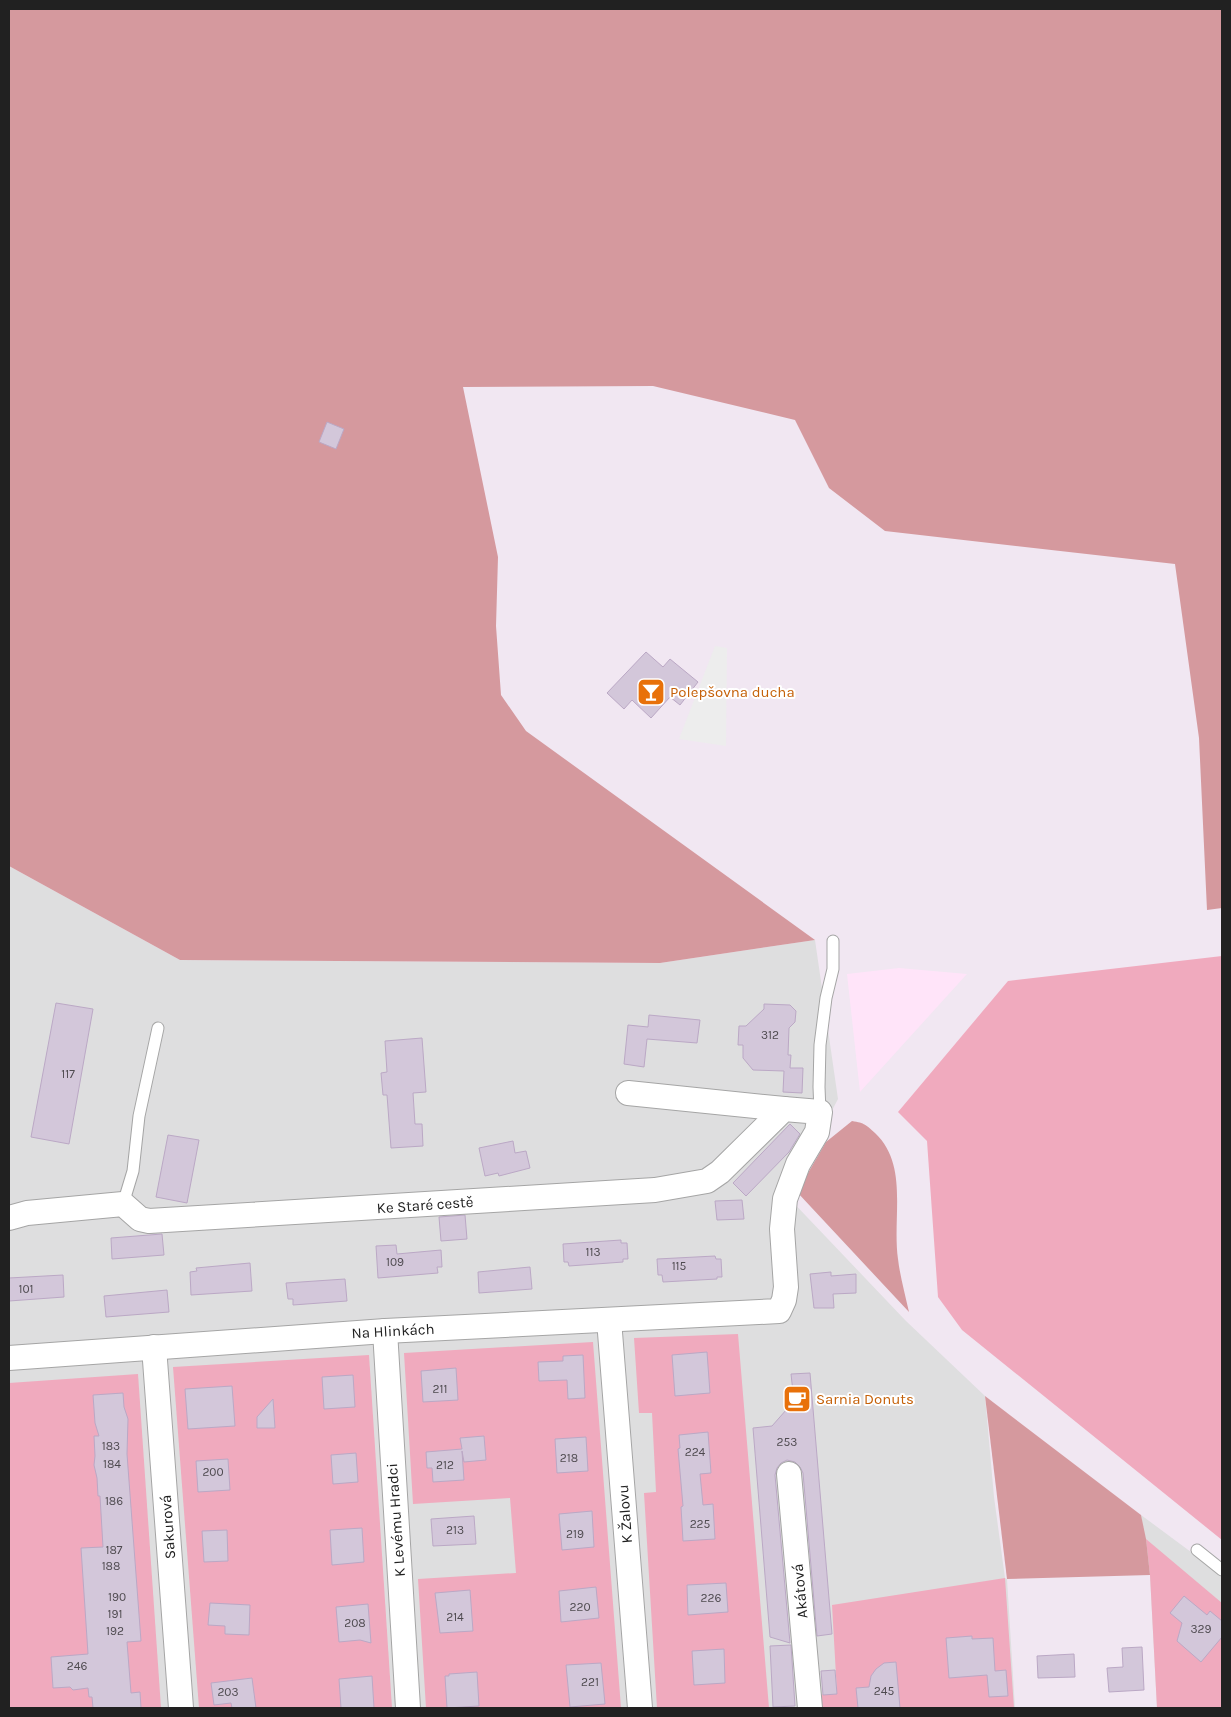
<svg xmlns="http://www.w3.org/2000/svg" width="1231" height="1717" viewBox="0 0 1231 1717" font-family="Karla,sans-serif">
<rect width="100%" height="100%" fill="#f1e7f2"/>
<g fill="#dededf">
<path d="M 9,866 L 180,960 L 660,963 L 815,940 L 838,1099 L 787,1196 L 906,1321 L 985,1396 L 994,1497 L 1005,1578 L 1007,1579 L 1015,1708 L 9,1708 Z"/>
<path d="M 1141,1515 L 1222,1575 L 1222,1708 L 1157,1708 L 1150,1575 Z"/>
</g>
<path fill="#ffe4f9" d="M 899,968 L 967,974 L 860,1092 L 847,974 Z"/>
<g fill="#f0aabe">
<path d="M 1222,956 L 1222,1540 L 962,1330 L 938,1297 L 927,1141 L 898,1112 L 1008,981 Z"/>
<path d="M 738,1334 L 769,1708 L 657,1708 L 644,1493 L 656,1492 L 652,1413 L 639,1413 L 634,1338 Z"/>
<path d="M 593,1342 L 621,1708 L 426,1708 L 418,1579 L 516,1573 L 510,1498 L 413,1504 L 404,1353 Z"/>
<path d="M 369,1355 L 392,1708 L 199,1708 L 173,1367 Z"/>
<path d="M 138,1374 L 161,1708 L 9,1708 L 9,1383 Z"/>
<path d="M 1146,1539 L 1222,1603 L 1222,1708 L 1157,1708 L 1150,1575 Z"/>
<path d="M 1005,1578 L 1014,1708 L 818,1708 L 817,1695 L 837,1693 L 832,1605 Z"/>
</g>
<g fill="#d5999e">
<path d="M 9,9 L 1222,9 L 1222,908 L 1207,910 L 1199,738 L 1175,564 L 885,531 L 829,488 L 795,420 L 653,386 L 463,387 L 498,557 L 496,626 L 501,695 L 526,731 L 815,940 L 660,963 L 180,960 L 9,866 Z"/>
<path d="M 852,1121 C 865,1123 866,1125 875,1133 C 909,1165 892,1217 898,1259 C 900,1276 905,1294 909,1312 L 797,1192 L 826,1142 Z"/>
<path d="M 985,1396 L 1141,1515 L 1146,1539 L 1150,1575 L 1007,1579 Z"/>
</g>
<path fill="#ededed" d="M 715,646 L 727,648 L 726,746 L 679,739 Z"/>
<g fill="#d3c7da" stroke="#bba8c5">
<path d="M 327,422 L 344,429 L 336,449 L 319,442 Z"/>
<path d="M 646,652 L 663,667 L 670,659 L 698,682 L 680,705 L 670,697 L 651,718 L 632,700 L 624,709 L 607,693 Z"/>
<path d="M 56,1003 L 93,1009 L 69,1144 L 31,1137 Z"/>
<path d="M 764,1004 L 790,1005 L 796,1011 L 795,1022 L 789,1028 L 788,1055 L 791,1055 L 790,1068 L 803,1068 L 802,1093 L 783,1092 L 784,1071 L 753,1070 L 743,1058 L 743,1045 L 738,1045 L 739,1026 L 746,1026 L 764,1009 Z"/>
<path d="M 649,1015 L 700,1020 L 697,1043 L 647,1039 L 644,1067 L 624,1064 L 628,1025 L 648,1027 Z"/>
<path d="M 422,1038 L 426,1092 L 413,1093 L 415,1124 L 422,1124 L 423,1146 L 391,1148 L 387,1095 L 383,1095 L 381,1073 L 387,1072 L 385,1041 Z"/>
<path d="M 790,1124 L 800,1134 L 789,1152 L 746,1196 L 733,1183 Z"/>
<path d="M 168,1135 L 199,1140 L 187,1203 L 156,1197 Z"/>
<path d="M 513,1141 L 515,1153 L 526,1151 L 530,1168 L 499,1176 L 498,1173 L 485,1176 L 479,1148 Z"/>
<path d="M 742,1200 L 744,1219 L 717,1220 L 715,1201 Z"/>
<path d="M 465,1215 L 467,1239 L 441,1241 L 439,1217 Z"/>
<path d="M 162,1234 L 164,1255 L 112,1259 L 111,1238 Z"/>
<path d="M 621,1240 L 621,1243 L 627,1243 L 628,1259 L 623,1259 L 623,1262 L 569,1266 L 568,1262 L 564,1262 L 563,1244 Z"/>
<path d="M 396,1245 L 397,1254 L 441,1250 L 442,1267 L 437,1267 L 438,1273 L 378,1278 L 376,1246 Z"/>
<path d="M 715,1256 L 716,1259 L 721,1259 L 722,1277 L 717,1277 L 717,1279 L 663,1282 L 662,1275 L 658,1275 L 657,1259 Z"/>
<path d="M 250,1263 L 252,1291 L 191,1295 L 190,1272 L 197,1271 L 196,1268 Z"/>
<path d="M 530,1267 L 532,1289 L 479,1293 L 478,1272 Z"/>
<path d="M 831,1272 L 831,1276 L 856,1274 L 856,1293 L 833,1294 L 834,1308 L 814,1308 L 810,1274 Z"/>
<path d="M 63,1275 L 64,1297 L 9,1301 L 9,1278 Z"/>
<path d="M 345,1279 L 347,1301 L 293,1305 L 293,1299 L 288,1299 L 286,1283 Z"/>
<path d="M 167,1290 L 169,1312 L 106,1317 L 104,1296 Z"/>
<path d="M 707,1352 L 710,1393 L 675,1396 L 672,1355 Z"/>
<path d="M 583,1355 L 585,1398 L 568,1399 L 567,1380 L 539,1381 L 538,1362 L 563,1361 L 563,1356 Z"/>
<path d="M 456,1368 L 458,1400 L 423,1402 L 421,1371 Z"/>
<path d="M 810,1373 L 832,1634 L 817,1636 L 803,1473 L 800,1467 L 795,1462 L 787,1460 L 781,1463 L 777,1468 L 775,1475 L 790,1643 L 770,1637 L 753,1428 L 772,1426 L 794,1401 L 791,1374 Z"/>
<path d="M 353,1375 L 355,1407 L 324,1409 L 322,1377 Z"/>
<path d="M 232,1386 L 235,1426 L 188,1429 L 185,1389 Z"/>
<path d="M 123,1393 L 124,1407 L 128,1419 L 127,1454 L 141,1641 L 127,1642 L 131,1693 L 140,1692 L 141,1708 L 93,1708 L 92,1697 L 89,1697 L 88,1688 L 73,1690 L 70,1687 L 53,1688 L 51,1657 L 88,1654 L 81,1548 L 103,1547 L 100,1496 L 98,1496 L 97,1478 L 94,1465 L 95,1456 L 94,1436 L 99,1436 L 95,1423 L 93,1395 Z"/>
<path d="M 273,1399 L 275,1428 L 257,1428 L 257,1417 Z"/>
<path d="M 708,1432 L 711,1473 L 700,1474 L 703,1505 L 713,1504 L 715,1539 L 683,1541 L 681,1507 L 683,1506 L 678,1449 L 680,1448 L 679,1435 Z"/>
<path d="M 484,1436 L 486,1460 L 464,1462 L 462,1451 L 464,1480 L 433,1482 L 432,1468 L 427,1468 L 426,1452 L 462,1449 L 460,1438 Z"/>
<path d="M 586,1437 L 588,1471 L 557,1473 L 555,1439 Z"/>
<path d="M 356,1453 L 358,1482 L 333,1484 L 331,1455 Z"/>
<path d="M 228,1459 L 230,1490 L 198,1492 L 196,1461 Z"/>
<path d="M 592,1511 L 594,1547 L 562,1550 L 559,1514 Z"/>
<path d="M 474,1516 L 476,1544 L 433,1546 L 431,1519 Z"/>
<path d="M 362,1528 L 364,1562 L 332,1565 L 330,1530 Z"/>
<path d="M 227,1530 L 228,1561 L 204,1562 L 202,1531 Z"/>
<path d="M 726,1583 L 728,1612 L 688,1615 L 687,1585 Z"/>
<path d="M 596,1587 L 599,1618 L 561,1622 L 559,1591 Z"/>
<path d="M 470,1590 L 473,1631 L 440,1633 L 435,1593 Z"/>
<path d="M 1184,1596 L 1207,1615 L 1210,1611 L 1222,1621 L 1222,1637 L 1201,1662 L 1177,1641 L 1182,1623 L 1170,1613 Z"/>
<path d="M 210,1603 L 250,1605 L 249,1635 L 225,1634 L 225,1626 L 208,1625 Z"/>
<path d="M 368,1604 L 371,1643 L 360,1640 L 339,1642 L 336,1607 Z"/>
<path d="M 972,1636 L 972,1639 L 993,1638 L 995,1671 L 1006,1670 L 1008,1696 L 989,1697 L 987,1675 L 949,1678 L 946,1638 Z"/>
<path d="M 791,1645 L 795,1706 L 773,1707 L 770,1646 Z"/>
<path d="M 1142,1647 L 1144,1690 L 1109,1692 L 1107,1668 L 1123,1667 L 1122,1648 Z"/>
<path d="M 724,1649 L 725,1683 L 694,1685 L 692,1651 Z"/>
<path d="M 1074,1654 L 1075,1677 L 1038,1678 L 1037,1656 Z"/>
<path d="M 896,1662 L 900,1708 L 858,1708 L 856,1688 L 869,1687 L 871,1676 L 876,1669 L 884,1663 Z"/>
<path d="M 601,1663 L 605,1704 L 570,1707 L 566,1665 Z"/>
<path d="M 835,1670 L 837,1694 L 823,1695 L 821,1671 Z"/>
<path d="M 477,1672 L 479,1706 L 447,1708 L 445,1676 L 449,1676 L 449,1674 Z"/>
<path d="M 372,1676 L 374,1708 L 341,1708 L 339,1679 Z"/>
<path d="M 252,1678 L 256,1708 L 232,1708 L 231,1703 L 214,1705 L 211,1683 Z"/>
</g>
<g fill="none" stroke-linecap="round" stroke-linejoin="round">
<defs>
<g id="service">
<path d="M 820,1112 L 819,1087 L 820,1045 L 826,998 L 833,969 L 833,941"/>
<path d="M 123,1204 L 133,1171 L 139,1116 L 158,1028"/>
<path d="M 1197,1550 L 1222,1570"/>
</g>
<g id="minor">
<path d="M 628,1093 L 784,1109"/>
<path d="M 9,1218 L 27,1213 L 123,1204 L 140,1219 L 149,1221 L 655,1190 L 707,1181 L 720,1172 L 784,1109 L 820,1112 L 817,1132 L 798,1164 L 785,1199 L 782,1229 L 786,1287 L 784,1300 L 779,1311 L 385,1331 L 9,1358"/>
<path d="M 609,1320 L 640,1708"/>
<path d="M 385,1331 L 408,1708"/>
<path d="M 154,1347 L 181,1708"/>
<path d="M 789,1474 L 810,1708"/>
</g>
</defs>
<use href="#service" stroke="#a5a5a5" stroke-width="13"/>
<use href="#minor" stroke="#a5a5a5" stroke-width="26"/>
<use href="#service" stroke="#fff" stroke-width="11"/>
<use href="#minor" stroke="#fff" stroke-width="24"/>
</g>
<defs>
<symbol id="bar-square" viewBox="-11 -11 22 22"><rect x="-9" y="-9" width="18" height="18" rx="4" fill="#e8710a" stroke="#fff"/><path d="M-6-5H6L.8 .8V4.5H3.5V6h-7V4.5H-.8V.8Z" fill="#fff"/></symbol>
<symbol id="cafe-square" viewBox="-11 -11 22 22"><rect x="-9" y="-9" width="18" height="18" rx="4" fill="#e8710a" stroke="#fff"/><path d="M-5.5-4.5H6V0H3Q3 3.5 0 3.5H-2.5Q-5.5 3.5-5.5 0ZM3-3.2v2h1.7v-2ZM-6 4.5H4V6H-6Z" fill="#fff"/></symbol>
</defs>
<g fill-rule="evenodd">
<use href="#bar-square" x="635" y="676" width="32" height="32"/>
<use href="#cafe-square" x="781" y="1383" width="32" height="32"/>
</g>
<g text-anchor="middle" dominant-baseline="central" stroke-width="4" stroke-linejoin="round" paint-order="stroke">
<g font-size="12" fill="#4e4a4f">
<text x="770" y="1035">312</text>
<text x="68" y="1074">117</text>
<text x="593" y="1252">113</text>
<text x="395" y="1262">109</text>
<text x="679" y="1266">115</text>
<text x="26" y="1289">101</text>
<text x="440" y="1389">211</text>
<text x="787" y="1442">253</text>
<text x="111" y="1446">183</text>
<text x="695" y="1452">224</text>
<text x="569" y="1458">218</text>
<text x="112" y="1464">184</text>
<text x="445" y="1465">212</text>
<text x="213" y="1472">200</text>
<text x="114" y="1501">186</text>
<text x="700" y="1524">225</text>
<text x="455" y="1530">213</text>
<text x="575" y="1534">219</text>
<text x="114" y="1550">187</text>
<text x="111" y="1566">188</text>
<text x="117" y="1597">190</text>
<text x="711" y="1598">226</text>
<text x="580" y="1607">220</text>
<text x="115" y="1614">191</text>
<text x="455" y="1617">214</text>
<text x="355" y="1623">208</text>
<text x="1201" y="1629">329</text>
<text x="115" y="1631">192</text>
<text x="77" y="1666">246</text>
<text x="590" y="1682">221</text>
<text x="884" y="1691">245</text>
<text x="228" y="1692">203</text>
</g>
<g font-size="15" fill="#c56008" stroke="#fff" text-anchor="start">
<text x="670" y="692">Polepšovna ducha</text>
<text x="816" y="1399">Sarnia Donuts</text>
</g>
<g font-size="15" fill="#212121" stroke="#fff">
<text transform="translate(425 1205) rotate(-4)">Ke Staré cestě</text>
<text transform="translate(393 1331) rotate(-3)">Na Hlinkách</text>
<text transform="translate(625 1514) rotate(-94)">K Žalovu</text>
<text transform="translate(396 1520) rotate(-94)">K Levému Hradci</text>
<text transform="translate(168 1527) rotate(-94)">Sakurová</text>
<text transform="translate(800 1591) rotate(-95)">Akátová</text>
</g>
</g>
<rect width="1231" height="1717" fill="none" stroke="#212121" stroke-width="20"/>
</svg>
